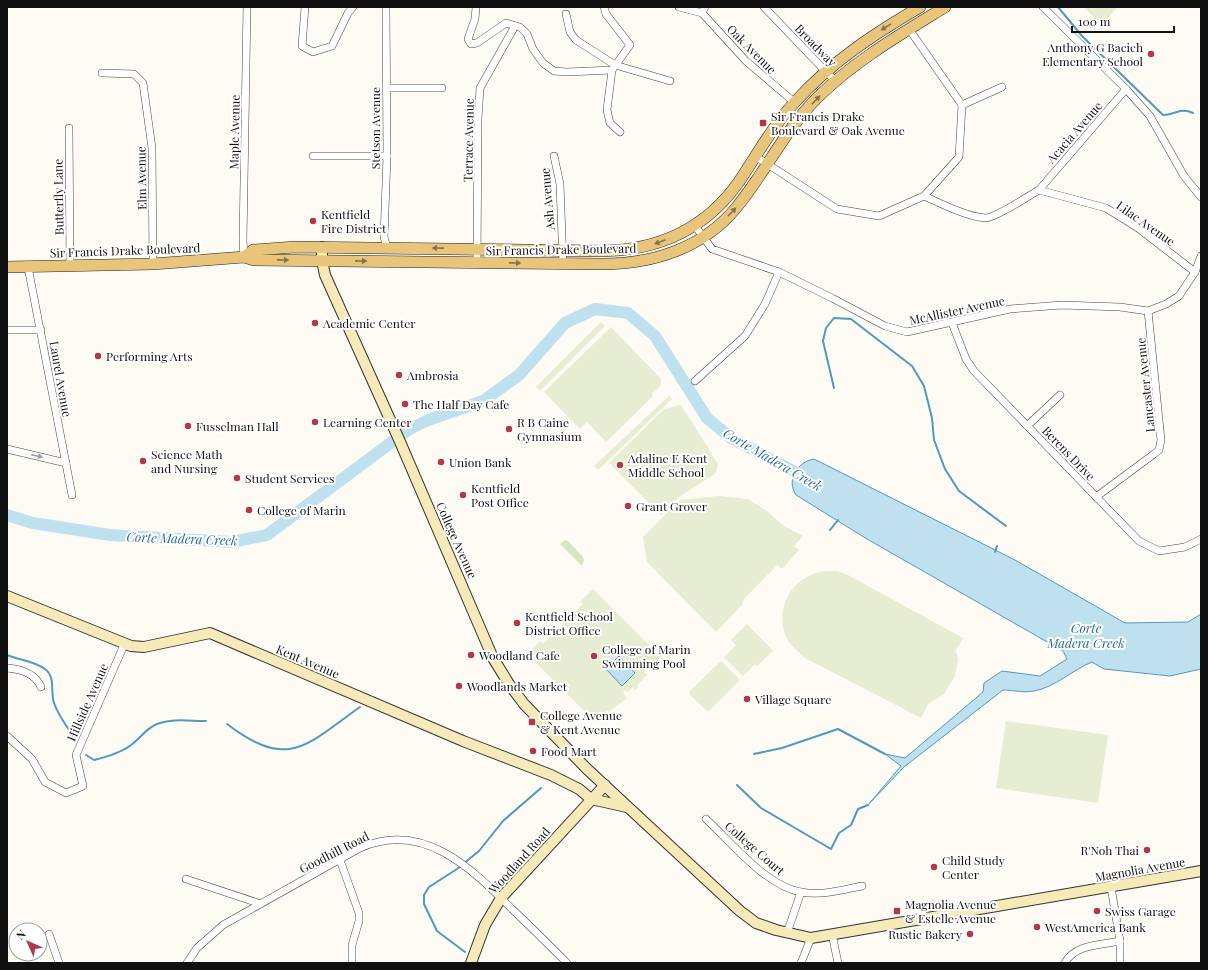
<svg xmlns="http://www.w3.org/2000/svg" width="1208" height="970" viewBox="0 0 1208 970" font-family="'Playfair Display',serif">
<rect width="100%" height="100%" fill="#fefbf5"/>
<path fill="#d7e5c1" d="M 565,540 L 568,541 L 583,557 L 584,560 L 582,566 L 560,544 Z"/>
<g fill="#e6edd2">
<path d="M 1084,7 L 1117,7 L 1108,19 L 1100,24 Z"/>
<path d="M 601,322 L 605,326 L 540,391 L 536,387 Z"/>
<path d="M 611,327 L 661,379 L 661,385 L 652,394 L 653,396 L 606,442 L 587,422 L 580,429 L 544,392 Z"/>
<path d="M 669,396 L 672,399 L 598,470 L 594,466 Z"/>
<path d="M 681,405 L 718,464 L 716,473 L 679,497 L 661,515 L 609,463 L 664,409 Z"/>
<path d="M 718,496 L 748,499 L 767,511 L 784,526 L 803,536 L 794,546 L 799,550 L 782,569 L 777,565 L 744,599 L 742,605 L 716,632 L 647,562 L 643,537 L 680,500 Z"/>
<path d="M 826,571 L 837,571 L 848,575 L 963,638 L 956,650 L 958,660 L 955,676 L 944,694 L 928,704 L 921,718 L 805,658 C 798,651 788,644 785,634 C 775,604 795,574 826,571 Z"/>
<path d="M 593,589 L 661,657 L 644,672 L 647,675 L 637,685 L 638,687 L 635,690 L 633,687 L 628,692 L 625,690 L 623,693 L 627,698 L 609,712 L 607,710 L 595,722 L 527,654 L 540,641 L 543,644 L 583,604 L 580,602 Z"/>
<path d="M 747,624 L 773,651 L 757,666 L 755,664 L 743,676 L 724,657 L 736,645 L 731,640 Z"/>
<path d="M 721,661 L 740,680 L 708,712 L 690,695 L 690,691 Z"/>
<path d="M 1006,721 L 1108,735 L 1098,803 L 996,788 Z"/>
</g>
<g fill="#bfe1ef" stroke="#4f9abe">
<path d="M 814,459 L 1015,560 L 1125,623 L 1188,622 L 1201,614 L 1201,669 L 1170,676 L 1104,669 L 1092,662 C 1072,670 1056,687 1034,691 C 1024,693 1012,690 1003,690 L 904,767 L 868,805 L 901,766 L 885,754 L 905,758 L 983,692 L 984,683 L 1002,671 L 1040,676 L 1067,659 L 1063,651 L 867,539 L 796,495 C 786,480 797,462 814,459 Z"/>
<path d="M 619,656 L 635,673 L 622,686 L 606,669 Z"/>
</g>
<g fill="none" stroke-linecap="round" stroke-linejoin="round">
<g stroke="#4f9abe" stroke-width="2">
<path d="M 1058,7 L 1082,36 L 1163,115 C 1175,115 1180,107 1193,113"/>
<path d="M 834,388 L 823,341 L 826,328 L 834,318 L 851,319 L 912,366 L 924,386 L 932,418 L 934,440 L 945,469 L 959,491 L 1006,526"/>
<path d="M 830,530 L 838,520"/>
<path d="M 995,552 L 997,546"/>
<path d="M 7,655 C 19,660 34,661 45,669 C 56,677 50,692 54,703 C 58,715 67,727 74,737"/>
<path d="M 227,724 C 289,771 306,745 360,707"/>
<path d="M 754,754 L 782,748 L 838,729 L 885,754"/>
<path d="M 86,755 L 94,760 C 106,757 121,753 131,745 C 141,738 145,729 157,724 C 172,718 190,721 206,721"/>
<path d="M 737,785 L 761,808 L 831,849 L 839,833 L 851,825 L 858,809 L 868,805"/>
<path d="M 465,952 L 437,931 L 424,904 L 424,895 L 429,887 L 457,869 L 479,851 L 503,821 L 541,788"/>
</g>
<path stroke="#bfe1ef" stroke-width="12" d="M 7,515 L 33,523 L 110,535 L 231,542 L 267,535 L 408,430 L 428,420 L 483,401 L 519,375 L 565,323 L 595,309 L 628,313 L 655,336 L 707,418 L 731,438 L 810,480"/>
<defs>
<g id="street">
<path d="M 305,7 L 302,46 L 313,52 L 332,46 L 348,13 L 353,7"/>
<path d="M 386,7 L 387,156 L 384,237 L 387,248"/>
<path d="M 476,7 L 475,19 L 468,39 L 471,44 L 477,43 L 506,23 L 520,27 L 527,34 L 533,49 L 543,63 L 554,71 L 567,72 L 612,70 L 630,45 L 606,14 L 604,7"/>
<path d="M 679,7 L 702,13"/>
<path d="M 705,7 L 702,13 L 746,61 L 794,102"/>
<path d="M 764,7 L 835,81"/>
<path d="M 1043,7 L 1126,89 L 1150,116 L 1184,176 L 1201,197"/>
<path d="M 566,14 L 570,32 L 576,40 L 615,65 L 670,81"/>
<path d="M 612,70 L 607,110 L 610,123 L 620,132"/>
<path d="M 102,73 L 134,74 L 143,83 L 152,148 L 153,264"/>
<path d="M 387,88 L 442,88"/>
<path d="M 962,105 L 1002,87"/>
<path d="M 69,128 L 70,266"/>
<path d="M 313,156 L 387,156"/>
<path d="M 554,156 L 560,184 L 563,264"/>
<path d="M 755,156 L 837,209 L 879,216 L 924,196 L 959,157 L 962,105 L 909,29"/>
<path d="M 1039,190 L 1126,89"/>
<path d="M 924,196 C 940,203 967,217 985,218 C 996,218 1028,196 1039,190 L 1106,208 L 1138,228 L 1195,272"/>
<path d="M 695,226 L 712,249 L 779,272 L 832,298 L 885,326 L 907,332 L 1010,309 L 1062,305 L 1120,307 L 1148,311 L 1166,304 L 1179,296 L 1195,272 L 1201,256"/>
<path d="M 244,257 L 243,240 L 247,7"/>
<path d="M 477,263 L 478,119 L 480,88 L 515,26"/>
<path d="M 28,267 L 72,495"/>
<path d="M 952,323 L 966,359 L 974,371 L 1139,541 L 1159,551 L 1185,547 L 1201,539"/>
<path d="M 7,330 L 41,330"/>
<path d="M 695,381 L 745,336 L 765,304 L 779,272"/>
<path d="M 1027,426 L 1060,395"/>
<path d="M 7,449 L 66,463"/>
<path d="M 1096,497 L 1154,454 L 1159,450 L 1161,440 L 1148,311"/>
<path d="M 7,668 C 21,669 35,673 41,687"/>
<path d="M 7,736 L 32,759 L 45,782 L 66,793 L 83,786 L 76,755 L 124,645"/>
<path d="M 706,819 C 732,843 766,886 801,892 C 821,896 842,890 862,886"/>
<path d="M 340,860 L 359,913 L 359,921 L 352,945 L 352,963"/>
<path d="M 186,879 L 261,904"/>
<path d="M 1111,887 L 1120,941 L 1120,963"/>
<path d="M 787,933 L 801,892"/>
<path d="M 49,934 L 59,963"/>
<path d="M 832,934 L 838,963"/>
<path d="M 187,963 L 197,948 L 223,925 L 360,848 C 423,820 471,868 512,909 C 531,927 549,945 567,963"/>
<path d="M 801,963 L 811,938"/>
<path d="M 1065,963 C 1074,944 1102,945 1120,941"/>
</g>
<g id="secondary">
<path d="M 322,247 L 322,261 L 325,275 L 401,444 L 493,658 L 509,684 L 524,704 L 587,769 L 740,911 L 756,923 L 776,930 L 811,938 L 1201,871"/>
<path d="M 7,596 L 131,646 L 144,647 L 210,633 L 463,741 L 551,775 L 579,789 L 591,799"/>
<path d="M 591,799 L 627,807"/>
<path d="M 471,963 L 485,925 L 501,898 L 605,785"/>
</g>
<g id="primary">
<path d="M 244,257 L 253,250 L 295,247 L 603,251 C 659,250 705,229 738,183 C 757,155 772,127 795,102 C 831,62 874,34 920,7"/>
<path d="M 7,267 L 153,264 L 244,257 L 254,260 L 603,264 C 653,264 703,248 736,208 C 766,172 784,130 819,96 C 856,60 901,34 945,7"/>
</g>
</defs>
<use href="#street" stroke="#434343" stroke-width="8"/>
<use href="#secondary" stroke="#323232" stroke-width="12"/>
<use href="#primary" stroke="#212121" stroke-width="12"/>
<use href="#street" stroke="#fff" stroke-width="7"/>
<use href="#secondary" stroke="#f5eab8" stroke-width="10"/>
<use href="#primary" stroke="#e8c57b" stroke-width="11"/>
</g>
<defs><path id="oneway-solid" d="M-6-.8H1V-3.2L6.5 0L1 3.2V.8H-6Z"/></defs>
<g fill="#87744b">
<use href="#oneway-solid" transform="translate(886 27) rotate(148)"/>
<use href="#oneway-solid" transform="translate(816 100) rotate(-46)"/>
<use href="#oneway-solid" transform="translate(732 212) rotate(-46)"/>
<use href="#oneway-solid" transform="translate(660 242) rotate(159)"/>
<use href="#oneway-solid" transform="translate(438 248) rotate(-179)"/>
<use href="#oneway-solid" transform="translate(283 260) rotate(1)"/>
<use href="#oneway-solid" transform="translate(361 261) rotate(1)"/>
<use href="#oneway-solid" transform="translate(515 263) rotate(1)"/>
</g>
<use fill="#9f9f9f" href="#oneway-solid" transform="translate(37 456) rotate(13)"/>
<g fill="#b03847" stroke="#fff" stroke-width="1.5">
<circle cx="1151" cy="54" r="4"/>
<rect x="759" y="119" width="8" height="8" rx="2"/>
<circle cx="313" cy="221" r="4"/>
<circle cx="315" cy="323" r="4"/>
<circle cx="98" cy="356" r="4"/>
<circle cx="399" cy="375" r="4"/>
<circle cx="405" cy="404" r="4"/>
<circle cx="315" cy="422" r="4"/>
<circle cx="188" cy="426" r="4"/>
<circle cx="509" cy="429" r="4"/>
<circle cx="143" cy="461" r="4"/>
<circle cx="441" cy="462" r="4"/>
<circle cx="620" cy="465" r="4"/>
<circle cx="237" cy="478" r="4"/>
<circle cx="463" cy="495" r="4"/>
<circle cx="628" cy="506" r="4"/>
<circle cx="249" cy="510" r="4"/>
<circle cx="517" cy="623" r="4"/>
<circle cx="471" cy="655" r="4"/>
<circle cx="594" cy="656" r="4"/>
<circle cx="459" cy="686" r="4"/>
<circle cx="747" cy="699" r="4"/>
<rect x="528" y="718" width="8" height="8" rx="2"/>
<circle cx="533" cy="751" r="4"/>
<circle cx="1147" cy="850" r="4"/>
<circle cx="934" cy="867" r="4"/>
<rect x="893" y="907" width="8" height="8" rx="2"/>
<circle cx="1097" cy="911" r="4"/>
<circle cx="1037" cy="927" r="4"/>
<circle cx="970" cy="934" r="4"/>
</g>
<g text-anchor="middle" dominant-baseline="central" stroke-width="4" stroke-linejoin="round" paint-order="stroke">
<g font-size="12" fill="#101010" stroke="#fff">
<text transform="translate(816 45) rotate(46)">Broadway</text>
<text transform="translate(752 49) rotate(45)">Oak Avenue</text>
<text transform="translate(375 128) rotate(-90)">Stetson Avenue</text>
<text transform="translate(234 132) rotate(-89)">Maple Avenue</text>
<text transform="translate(1074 132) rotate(-49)">Acacia Avenue</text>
<text transform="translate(468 140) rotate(-89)">Terrace Avenue</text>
<text transform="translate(141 178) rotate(-91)">Elm Avenue</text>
<text transform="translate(58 197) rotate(-91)">Butterfly Lane</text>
<text transform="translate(547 199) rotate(-95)">Ash Avenue</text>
<text transform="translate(1146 223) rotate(35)">Lilac Avenue</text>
<text transform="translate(561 249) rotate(-1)">Sir Francis Drake Boulevard</text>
<text transform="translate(125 250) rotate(-2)">Sir Francis Drake Boulevard</text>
<text transform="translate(957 310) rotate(-12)">McAllister Avenue</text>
<text transform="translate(61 379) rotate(80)">Laurel Avenue</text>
<text transform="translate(1145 385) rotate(-96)">Lancaster Avenue</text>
<text transform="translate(1069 453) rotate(46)">Berens Drive</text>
<text transform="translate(457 540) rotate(66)">College Avenue</text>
<text transform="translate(308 661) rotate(23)">Kent Avenue</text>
<text transform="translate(87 702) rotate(-66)">Hillside Avenue</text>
<text transform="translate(755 848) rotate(41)">College Court</text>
<text transform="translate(334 852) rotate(-27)">Goodhill Road</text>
<text transform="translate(519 860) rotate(-48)">Woodland Road</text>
<text transform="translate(1140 869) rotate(-10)">Magnolia Avenue</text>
</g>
<g font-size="12" fill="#101010" stroke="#fff" text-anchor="start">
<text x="1143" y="47" text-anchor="end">Anthony G Bacich<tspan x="1143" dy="14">Elementary School</tspan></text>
<text x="771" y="116">Sir Francis Drake<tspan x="771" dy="14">Boulevard &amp; Oak Avenue</tspan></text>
<text x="321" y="214">Kentfield<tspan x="321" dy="14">Fire District</tspan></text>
<text x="323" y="323">Academic Center</text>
<text x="106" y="356">Performing Arts</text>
<text x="407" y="375">Ambrosia</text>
<text x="413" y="404">The Half Day Cafe</text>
<text x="323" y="422">Learning Center</text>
<text x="517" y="422">R B Caine<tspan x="517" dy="14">Gymnasium</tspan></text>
<text x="196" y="426">Fusselman Hall</text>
<text x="151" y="454">Science Math<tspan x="151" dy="14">and Nursing</tspan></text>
<text x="628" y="458">Adaline E Kent<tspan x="628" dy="14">Middle School</tspan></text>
<text x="449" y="462">Union Bank</text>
<text x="245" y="478">Student Services</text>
<text x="471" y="488">Kentfield<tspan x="471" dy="14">Post Office</tspan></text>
<text x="636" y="506">Grant Grover</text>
<text x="257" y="510">College of Marin</text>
<text x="525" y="616">Kentfield School<tspan x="525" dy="14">District Office</tspan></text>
<text x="602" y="649">College of Marin<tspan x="602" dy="14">Swimming Pool</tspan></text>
<text x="479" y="655">Woodland Cafe</text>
<text x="467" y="686">Woodlands Market</text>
<text x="755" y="699">Village Square</text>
<text x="540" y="715">College Avenue<tspan x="540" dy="14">&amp; Kent Avenue</tspan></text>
<text x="541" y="751">Food Mart</text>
<text x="1139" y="850" text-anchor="end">R'Noh Thai</text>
<text x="942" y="860">Child Study<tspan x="942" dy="14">Center</tspan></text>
<text x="905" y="904">Magnolia Avenue<tspan x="905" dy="14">&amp; Estelle Avenue</tspan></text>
<text x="1105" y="911">Swiss Garage</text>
<text x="1045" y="927">WestAmerica Bank</text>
<text x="962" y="934" text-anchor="end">Rustic Bakery</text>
</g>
<g font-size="13" font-style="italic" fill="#286d94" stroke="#fff">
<text transform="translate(773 459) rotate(30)">Corte Madera Creek</text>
<text transform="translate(182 538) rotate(2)">Corte Madera Creek</text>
<text x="1086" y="627">Corte<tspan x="1086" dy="15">Madera Creek</tspan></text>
</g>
</g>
<rect width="1208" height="970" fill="none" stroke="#101010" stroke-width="16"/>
<g transform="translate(28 942) rotate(315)"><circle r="19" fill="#ffffff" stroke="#9f9f9f"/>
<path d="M0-3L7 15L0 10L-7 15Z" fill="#b03847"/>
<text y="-6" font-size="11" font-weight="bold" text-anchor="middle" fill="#101010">N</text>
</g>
<path d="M1072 26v6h102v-6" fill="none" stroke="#101010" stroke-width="2"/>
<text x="1078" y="26" font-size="12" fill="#101010" stroke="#ffffff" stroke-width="3" paint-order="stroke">100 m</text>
</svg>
